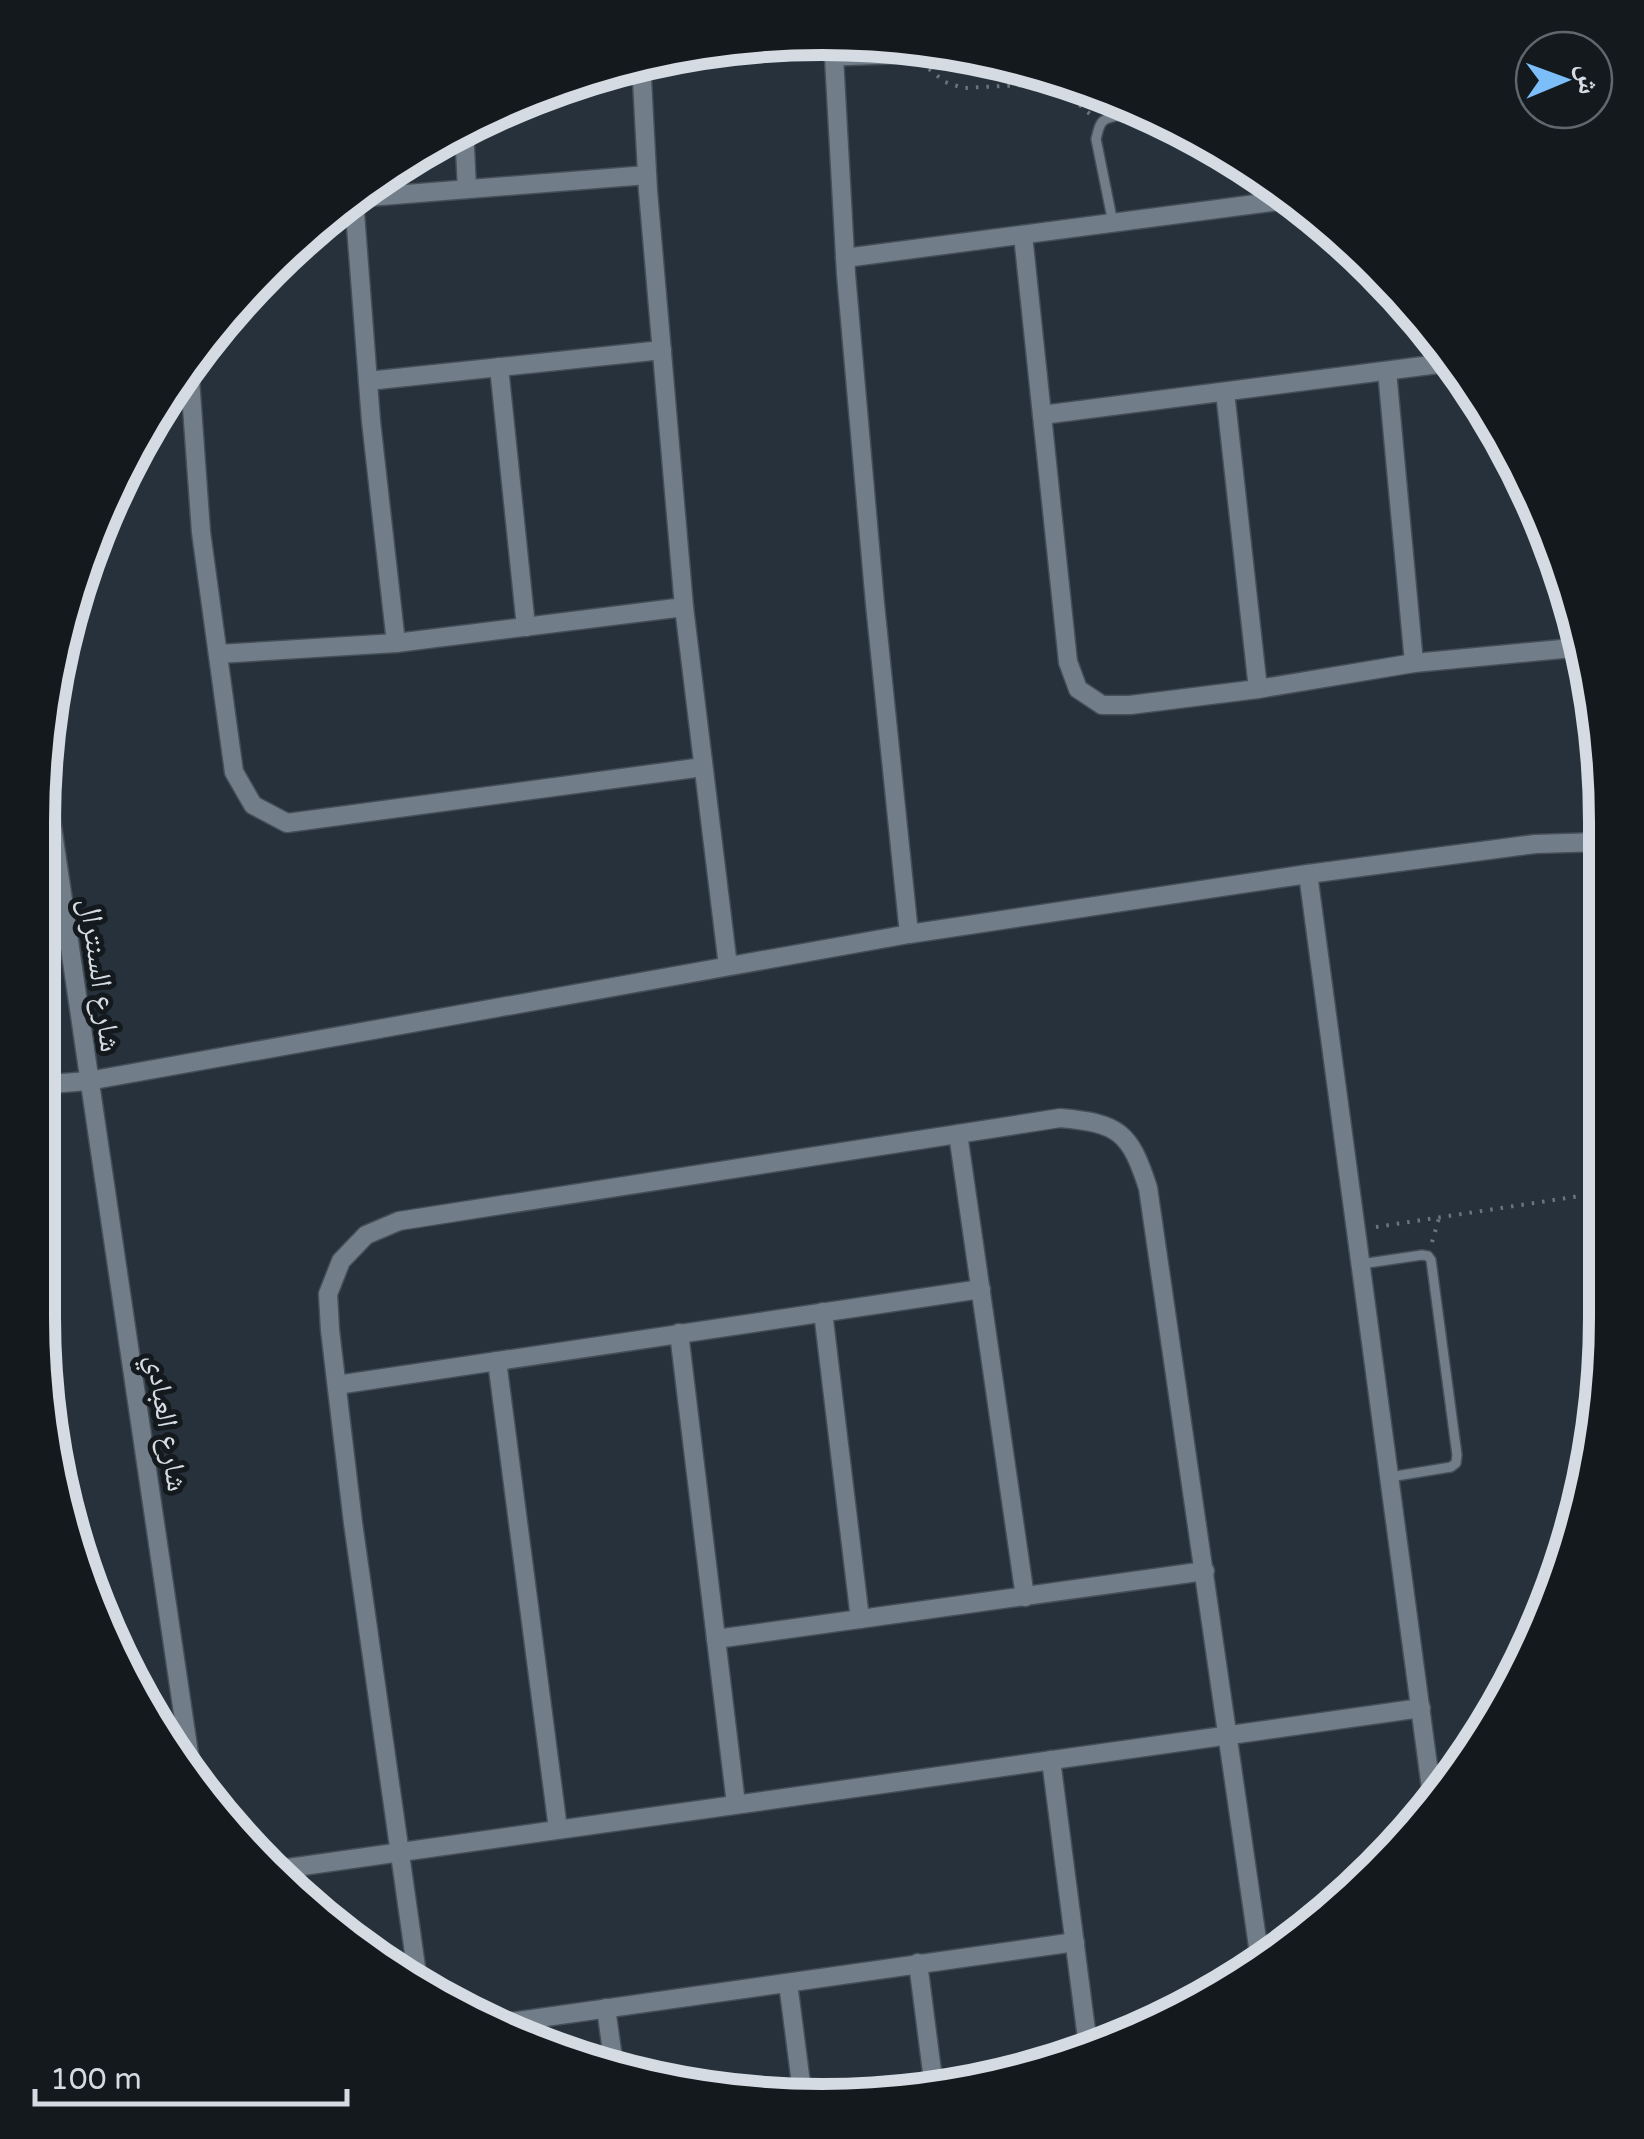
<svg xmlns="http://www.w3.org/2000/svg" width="1644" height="2139" viewBox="0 0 1644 2139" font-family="'Varela Round','Noto Naskh Arabic',sans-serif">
<rect width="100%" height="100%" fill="#26313c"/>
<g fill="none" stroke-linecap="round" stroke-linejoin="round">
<defs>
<g id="lane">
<path d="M 835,61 L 915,58 L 921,56 L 926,48"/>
<path d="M 1113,223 L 1096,139 C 1098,133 1098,126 1103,121 C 1110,115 1139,113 1149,112"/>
<path d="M 1361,1264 L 1422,1255 L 1428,1256 L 1431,1260 L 1457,1455 L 1456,1463 L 1451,1467 L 1390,1477"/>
</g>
<g id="street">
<path d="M 833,39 L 846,274 L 875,604 L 909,934"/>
<path d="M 641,61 L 648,191 L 684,607 L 728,966"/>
<path d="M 464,128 L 467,189"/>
<path d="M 356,198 L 647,175"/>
<path d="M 354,200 L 371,421 L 396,643"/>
<path d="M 1023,235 L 1068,662 L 1078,689 L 1102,705 L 1130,705 L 1258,689 L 1414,663 L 1583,647"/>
<path d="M 845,258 L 1294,199"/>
<path d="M 189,365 L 201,532 L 234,772 L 253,805 L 287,823 L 703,767"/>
<path d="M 499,367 L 526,627"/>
<path d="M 1387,371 L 1414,663"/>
<path d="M 368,381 L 662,350"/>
<path d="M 1225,392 L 1258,689"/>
<path d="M 1042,415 L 1454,362"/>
<path d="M 218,654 L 396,643 L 684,607"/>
<path d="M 42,758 L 192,1774"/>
<path d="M 1308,874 L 1433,1803"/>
<path d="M 38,1085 L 88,1081 L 909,934 L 1308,874 L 1535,844 L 1600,842"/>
<path d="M 958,1134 L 1025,1597"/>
<path d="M 823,1312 L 860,1619"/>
<path d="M 679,1333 L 736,1804"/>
<path d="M 497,1361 L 558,1829"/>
<path d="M 337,1385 L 981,1289"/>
<path d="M 716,1639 L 1205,1571"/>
<path d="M 1051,1760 L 1088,2046"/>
<path d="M 267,1871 L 1421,1708"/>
<path d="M 918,1963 L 934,2087"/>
<path d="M 788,1983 L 803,2099"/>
<path d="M 419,1988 L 353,1523 L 330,1330 L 328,1294 L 341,1261 L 366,1235 L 399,1221 L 1060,1118 C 1119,1123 1130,1132 1148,1188 L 1261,1967"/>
<path d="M 606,2008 L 615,2073"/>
<path d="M 497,2024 L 1075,1942"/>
</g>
</defs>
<use href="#lane" stroke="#464f58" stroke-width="12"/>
<use href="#street" stroke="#464f58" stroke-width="21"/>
<g stroke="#6b757e" stroke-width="4" stroke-dasharray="2.5 8" stroke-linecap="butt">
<path d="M 929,69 L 945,82 L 963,88 L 1063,83"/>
<path d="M 1063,79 C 1066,94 1079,105 1090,114"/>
<path d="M 1376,1227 L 1600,1193"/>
<path d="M 1432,1242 L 1439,1218"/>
<path d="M 1449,1768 L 1464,1766"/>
</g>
<use href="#lane" stroke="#717e8a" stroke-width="9"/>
<use href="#street" stroke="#717e8a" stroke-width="18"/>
</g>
<g text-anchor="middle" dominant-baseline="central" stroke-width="10" stroke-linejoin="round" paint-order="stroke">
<g font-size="30" fill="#d4dbe2" stroke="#13191d">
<text transform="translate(100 975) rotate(82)">شارع السنترال</text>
<text transform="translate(167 1423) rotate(81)">شارع العبادي</text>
</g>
</g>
<path d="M0 0H1644V2139H0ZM822 55H822A767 767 0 0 1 1589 822V1317A767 767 0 0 1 822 2084H822A767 767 0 0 1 55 1317V822A767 767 0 0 1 822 55Z" fill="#13191d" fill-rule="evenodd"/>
<path fill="none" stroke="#d4dbe2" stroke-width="12" d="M822 55H822A767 767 0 0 1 1589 822V1317A767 767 0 0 1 822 2084H822A767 767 0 0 1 55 1317V822A767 767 0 0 1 822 55Z"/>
<g transform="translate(1564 80) rotate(89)"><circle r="48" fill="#13191d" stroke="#60676c" stroke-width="2.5"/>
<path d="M0-8L18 38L0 25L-18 38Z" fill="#7cbef9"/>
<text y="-15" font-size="28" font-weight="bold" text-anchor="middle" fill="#d4dbe2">ش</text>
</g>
<path d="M35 2089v15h312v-15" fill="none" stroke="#d4dbe2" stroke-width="5"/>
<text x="50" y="2089" font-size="30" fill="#d4dbe2" stroke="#13191d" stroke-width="8" paint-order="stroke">100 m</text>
</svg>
